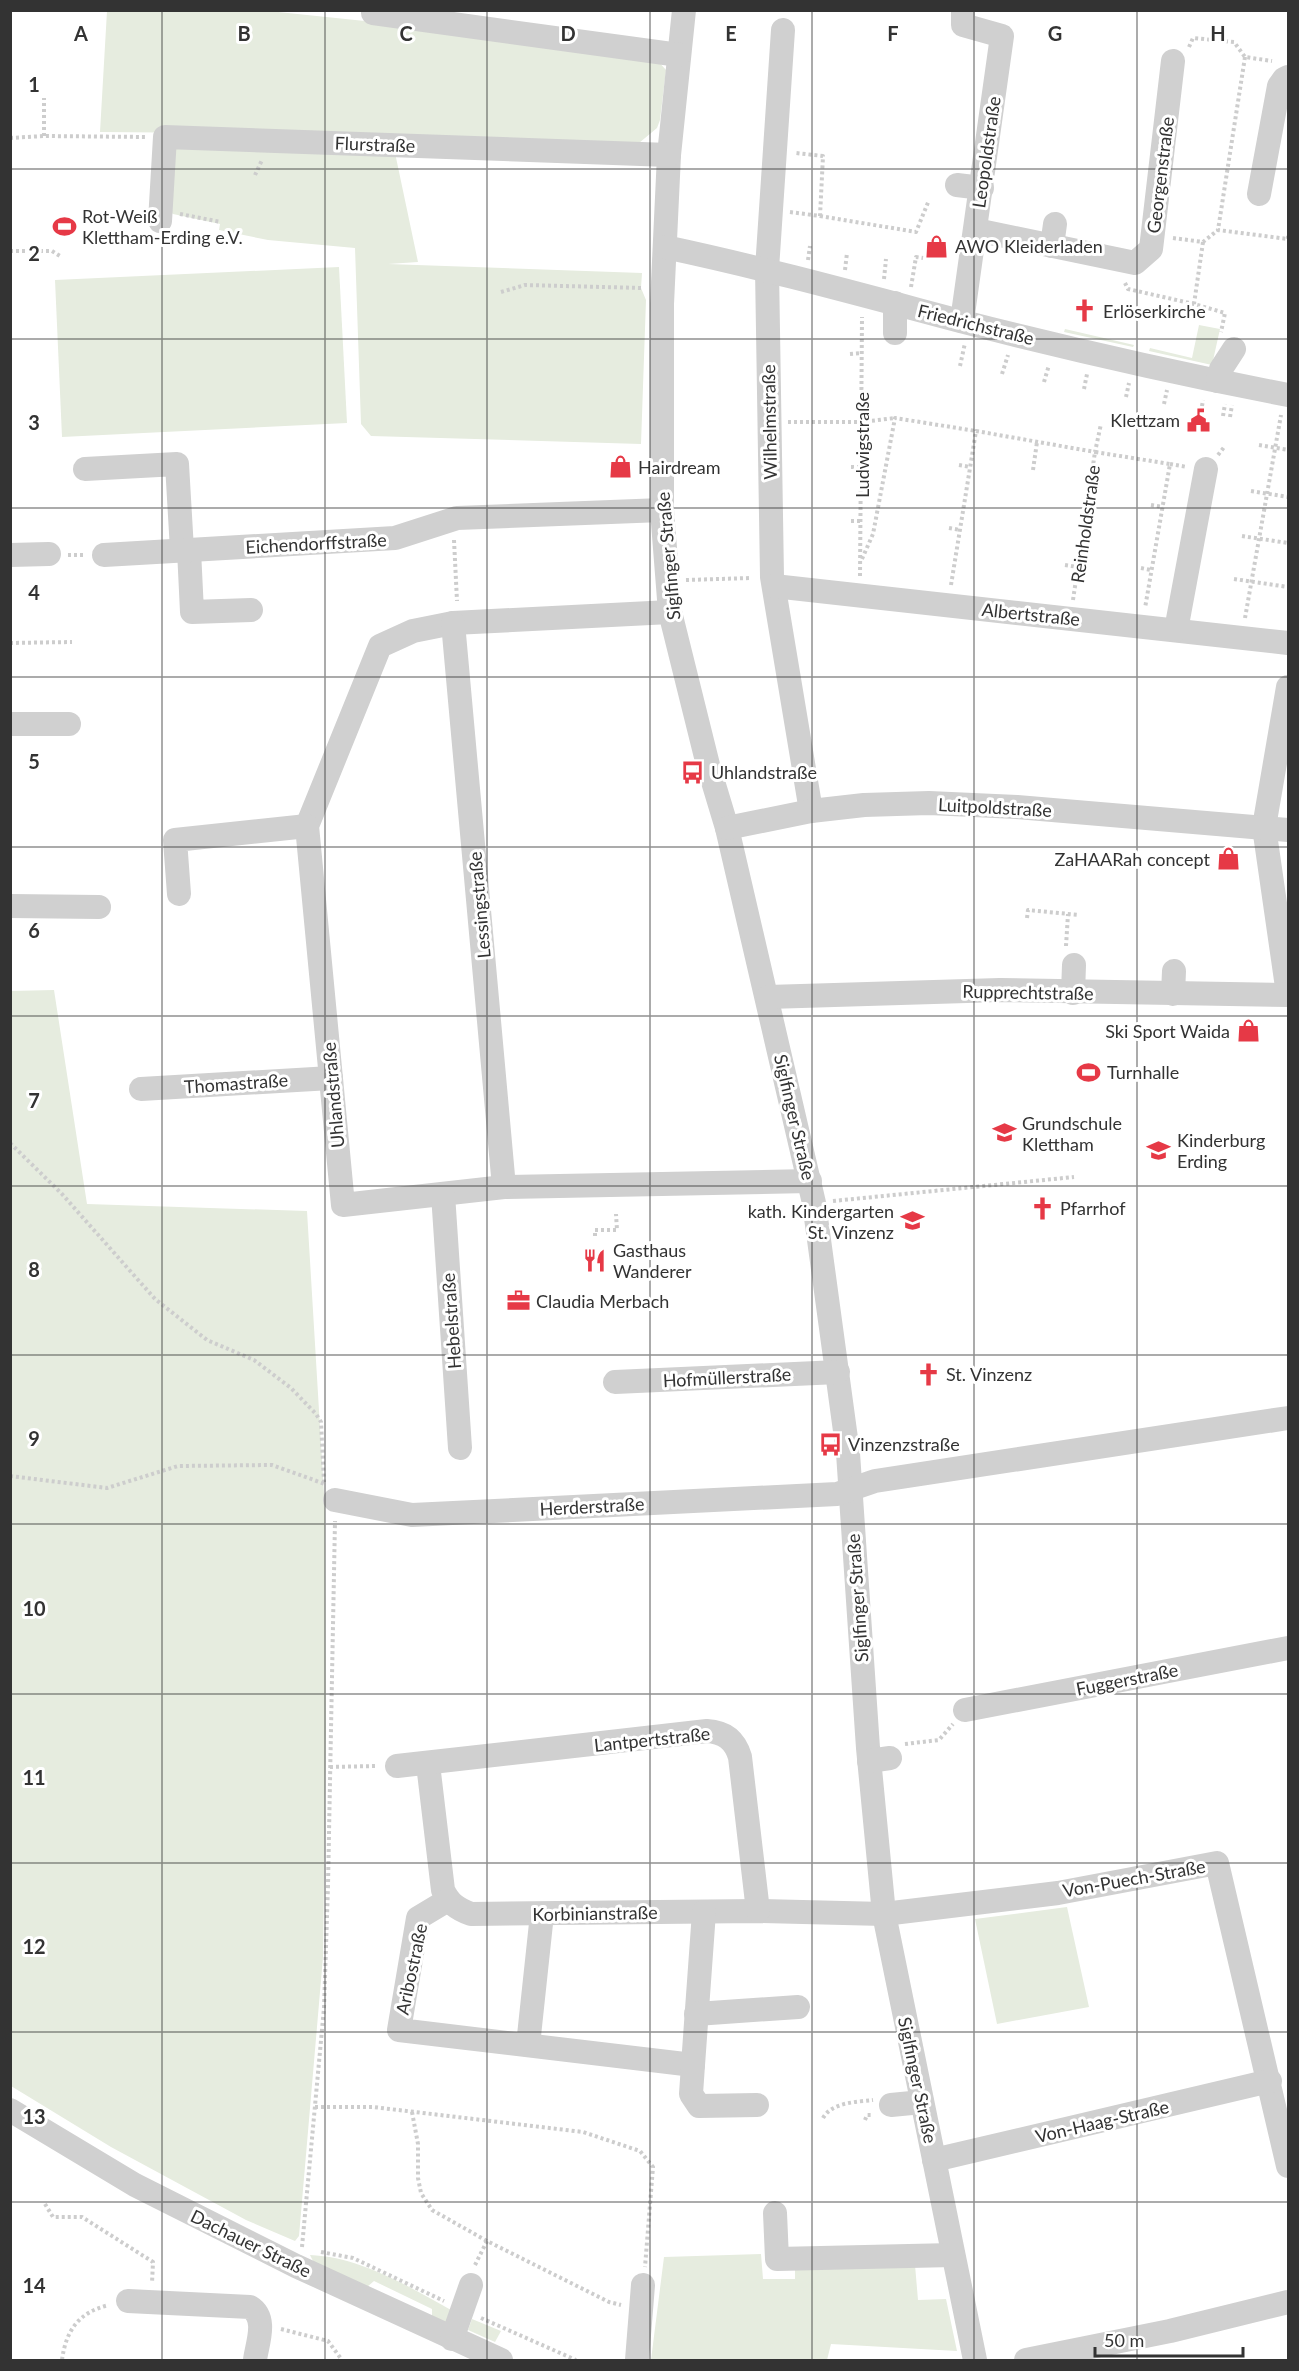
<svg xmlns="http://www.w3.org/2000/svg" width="1299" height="2371" viewBox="0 0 1299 2371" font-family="Lato,sans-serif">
<rect width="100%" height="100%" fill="#fff"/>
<g fill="#e6ecdf">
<path d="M 259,10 L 384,23 L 658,61 L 666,70 L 660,120 L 657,128 L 633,148 L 222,133 L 100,132 L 107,11 Z"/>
<path d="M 178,147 L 394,148 L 418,262 L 388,264 L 642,273 L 641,288 L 646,300 L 641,444 L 371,436 L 361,424 L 355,248 L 268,240 L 219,230 L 220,224 L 173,214 L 169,211 L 173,153 Z"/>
<path d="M 339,267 L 347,423 L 62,437 L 55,280 Z"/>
<path d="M 1199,325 L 1220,329 L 1212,365 L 1149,351 L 1150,348 L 1192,358 Z"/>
<path d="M 1065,329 L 1134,345 L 1133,347 L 1064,332 Z"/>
<path d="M 54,990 L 87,1204 L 307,1211 L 325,1510 L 326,1730 L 323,1957 L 299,2236 L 295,2241 L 246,2220 L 111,2147 L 11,2086 L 10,991 Z"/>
<path d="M 1067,1907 L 1089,2007 L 997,2024 L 975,1919 Z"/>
<path d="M 761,2254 L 763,2279 L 795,2279 L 795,2268 L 915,2265 L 918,2300 L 946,2299 L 957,2351 L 831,2344 L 827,2360 L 651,2360 L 664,2257 Z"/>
<path d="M 310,2255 C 360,2257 408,2286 451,2310 L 447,2324 L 432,2318 L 432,2309 L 374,2281 L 367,2287 L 314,2263 Z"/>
<path d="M 472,2319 L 501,2331 L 495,2342 L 468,2330 Z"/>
</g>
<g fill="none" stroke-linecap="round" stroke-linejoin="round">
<g stroke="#cdcdcd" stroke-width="4" stroke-dasharray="3 3" stroke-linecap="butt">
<path d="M 1189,47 L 1193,38 L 1234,42 L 1245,57 L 1272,61"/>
<path d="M 1245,57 L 1218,230 L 1288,239 L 1288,234"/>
<path d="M 44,136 L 44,98"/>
<path d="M 10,138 L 44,136 L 146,137"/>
<path d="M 255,175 L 262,160"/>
<path d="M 790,212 L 820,216 L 823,156 L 796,153"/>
<path d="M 180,214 L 221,222"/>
<path d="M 820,216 L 916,232 L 929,200"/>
<path d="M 1173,238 L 1203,242 L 1218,230"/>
<path d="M 1203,242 L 1194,304 L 1225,313 L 1221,332"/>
<path d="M 10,251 L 52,251 L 60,256"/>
<path d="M 808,260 L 810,246"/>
<path d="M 845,270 L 847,253"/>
<path d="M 884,279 L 886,259"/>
<path d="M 1125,283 L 1128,289 L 1194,304"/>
<path d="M 911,287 L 916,257 L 923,258"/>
<path d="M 501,292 L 525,285 L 642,288"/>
<path d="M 850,354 L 862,353"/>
<path d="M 960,366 L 965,343"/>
<path d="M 1002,374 L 1008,355"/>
<path d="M 1044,382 L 1049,365"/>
<path d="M 1084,389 L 1087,374"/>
<path d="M 1126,397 L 1129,383"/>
<path d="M 1164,404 L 1167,390"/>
<path d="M 1201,412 L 1203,400"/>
<path d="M 1223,416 L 1225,404"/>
<path d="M 1230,417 L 1232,405"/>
<path d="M 788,422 L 862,422 L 895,418"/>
<path d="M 1259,445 L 1288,450"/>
<path d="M 1218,455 L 1225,446"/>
<path d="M 1170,464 L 1187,467"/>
<path d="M 959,465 L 970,467"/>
<path d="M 851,467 L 862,467"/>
<path d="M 1033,470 L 1037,442"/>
<path d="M 1251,491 L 1288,497"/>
<path d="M 1151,505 L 1163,507"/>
<path d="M 851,521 L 862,521"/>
<path d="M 949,528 L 960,530"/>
<path d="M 1242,536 L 1288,543"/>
<path d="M 454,540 L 457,601"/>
<path d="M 68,555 L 85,555"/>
<path d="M 862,559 L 873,534 L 895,418 L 976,431"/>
<path d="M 1065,565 L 1078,567"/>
<path d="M 1141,568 L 1151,570"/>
<path d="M 860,576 L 862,317"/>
<path d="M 1234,579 L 1288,587"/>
<path d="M 686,580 L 751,578"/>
<path d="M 951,585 L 976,431 L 1095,452 L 1101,424"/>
<path d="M 1073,600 L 1095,452 L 1170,464 L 1145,608"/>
<path d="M 1245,618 L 1281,415"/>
<path d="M 10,643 L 72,642"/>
<path d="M 1027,918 L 1028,910 L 1079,915"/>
<path d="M 1066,946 L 1068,914"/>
<path d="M 10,1143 L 62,1194 L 155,1299 L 207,1340 L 254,1360 L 291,1388 L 316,1414 L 321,1422 L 324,1482"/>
<path d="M 833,1201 L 1074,1177"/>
<path d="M 595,1236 L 595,1230 L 617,1230 L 616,1214"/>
<path d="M 10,1476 L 107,1488 L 178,1466 L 272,1465 L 325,1484"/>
<path d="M 905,1744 L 939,1740 L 953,1724"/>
<path d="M 330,1767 L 377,1766"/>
<path d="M 315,2107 L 373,2107 L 583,2132 L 640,2151 L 653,2167 L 645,2267"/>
<path d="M 412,2112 L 418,2144 L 418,2178 L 421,2193 L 432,2210 L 487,2241 L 609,2302 L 621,2305"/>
<path d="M 823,2118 C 832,2102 857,2102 873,2100"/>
<path d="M 865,2120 L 867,2115 L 873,2115"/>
<path d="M 45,2204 L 53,2217 L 82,2217 L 153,2262 L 152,2283"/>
<path d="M 302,2247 L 324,2008 L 328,1886 L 335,1521"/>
<path d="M 321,2252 L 353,2258 L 444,2301"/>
<path d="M 475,2265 L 487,2241"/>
<path d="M 481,2318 L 576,2360"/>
<path d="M 281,2329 L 328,2341 L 342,2360"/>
<path d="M 62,2360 C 66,2330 79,2312 109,2305"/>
</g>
<g stroke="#d0d0d0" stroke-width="24">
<path d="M 684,10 L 669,155 L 662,304 L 662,510 L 670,612 L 708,765 L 727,828 L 814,1203 L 848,1453 L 868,1748 L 884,1914 L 975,2360"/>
<path d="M 373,13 L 679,55"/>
<path d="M 783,30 L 767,269 L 772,577 L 811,811"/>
<path d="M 957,185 L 982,188"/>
<path d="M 1259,194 L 1279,86 L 1284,79 L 1288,77"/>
<path d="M 160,221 L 165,137 L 669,155"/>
<path d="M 976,230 L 1135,263 L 1151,249 L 1173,61"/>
<path d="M 1052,246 L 1055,224"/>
<path d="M 665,247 C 764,268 862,295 960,321 C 1069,349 1179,374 1288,395"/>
<path d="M 962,321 L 1002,36 L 963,25 L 963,10"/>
<path d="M 895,333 L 895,303"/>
<path d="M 1218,381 L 1221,369 L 1234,349"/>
<path d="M 85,469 L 177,464 L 182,550"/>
<path d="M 189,550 L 192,612 L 251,610"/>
<path d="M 10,555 L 49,554"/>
<path d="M 104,555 L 395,538 L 457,518 L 662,510"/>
<path d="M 774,586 L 1288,643"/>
<path d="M 670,612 L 453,623 L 413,631 L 380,646 L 307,826 L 343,1205 L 504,1187 L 810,1181"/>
<path d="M 453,623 L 504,1187"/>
<path d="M 1176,630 L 1206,469"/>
<path d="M 1288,687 L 1264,827 L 1288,994"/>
<path d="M 10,724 L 69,724"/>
<path d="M 727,828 L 811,811 L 864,805 L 929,803 L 1017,807 L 1288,830"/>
<path d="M 179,894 L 175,840 L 307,826"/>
<path d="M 10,906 L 99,907"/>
<path d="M 1073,993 L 1074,965"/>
<path d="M 1173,994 L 1174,971"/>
<path d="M 768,997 L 1000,990 L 1288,995"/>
<path d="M 141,1089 L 331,1078"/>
<path d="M 443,1194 L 460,1448"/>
<path d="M 615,1382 L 838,1372"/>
<path d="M 335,1500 L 412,1515 L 837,1494 L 875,1481 L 1288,1418"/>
<path d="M 965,1710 L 1288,1648"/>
<path d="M 869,1761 L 890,1758"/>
<path d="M 428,1764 L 443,1890 C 449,1903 457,1909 471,1914 L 758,1911 L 884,1914 L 1058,1893 L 1217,1863 L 1288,2166"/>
<path d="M 397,1766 L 707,1731 C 724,1732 735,1740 740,1757 L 758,1911"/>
<path d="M 448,1900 L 418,1918 L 399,2030 L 693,2065 L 704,1912"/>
<path d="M 696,2014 L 798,2007"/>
<path d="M 528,2045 L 542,1914"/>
<path d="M 693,2065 L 691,2094 L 699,2106 L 757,2105"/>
<path d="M 891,2105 L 922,2102"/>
<path d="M 10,2110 L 135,2185 L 296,2266 L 501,2360"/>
<path d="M 934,2160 L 1270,2081"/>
<path d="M 775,2213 L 777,2259 L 953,2255"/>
<path d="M 128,2301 L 250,2307 C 268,2318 257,2344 255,2360"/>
<path d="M 452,2339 L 471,2285"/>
<path d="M 637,2360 L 643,2285"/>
<path d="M 1026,2360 L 1170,2331 L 1288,2302"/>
</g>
</g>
<path fill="none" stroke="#333" stroke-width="1.5" stroke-opacity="0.55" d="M 162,10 L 162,2360M 325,10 L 325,2360M 487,10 L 487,2360M 650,10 L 650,2360M 812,10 L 812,2360M 974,10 L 974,2360M 1137,10 L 1137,2360M 10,169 L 1288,169M 10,339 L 1288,339M 10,508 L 1288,508M 10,677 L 1288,677M 10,847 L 1288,847M 10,1016 L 1288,1016M 10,1186 L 1288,1186M 10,1355 L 1288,1355M 10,1524 L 1288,1524M 10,1694 L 1288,1694M 10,1863 L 1288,1863M 10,2032 L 1288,2032M 10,2202 L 1288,2202"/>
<defs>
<symbol id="stadium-bare" viewBox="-9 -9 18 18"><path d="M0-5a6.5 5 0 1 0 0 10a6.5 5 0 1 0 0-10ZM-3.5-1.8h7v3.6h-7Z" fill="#e63946" stroke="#fff" stroke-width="2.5" paint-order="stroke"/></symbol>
<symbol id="shop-bare" viewBox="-9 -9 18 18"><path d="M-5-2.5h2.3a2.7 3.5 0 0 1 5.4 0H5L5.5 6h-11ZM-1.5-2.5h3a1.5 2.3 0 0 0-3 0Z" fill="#e63946" stroke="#fff" stroke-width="2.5" paint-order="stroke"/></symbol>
<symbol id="church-bare" viewBox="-9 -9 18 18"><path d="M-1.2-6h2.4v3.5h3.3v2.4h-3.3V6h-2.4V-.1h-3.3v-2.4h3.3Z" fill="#e63946" stroke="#fff" stroke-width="2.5" paint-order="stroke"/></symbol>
<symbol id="civic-bare" viewBox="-9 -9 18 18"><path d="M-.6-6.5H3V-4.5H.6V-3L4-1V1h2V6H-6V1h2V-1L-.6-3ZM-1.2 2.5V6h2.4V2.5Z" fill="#e63946" stroke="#fff" stroke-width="2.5" paint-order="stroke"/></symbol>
<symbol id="bus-bare" viewBox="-9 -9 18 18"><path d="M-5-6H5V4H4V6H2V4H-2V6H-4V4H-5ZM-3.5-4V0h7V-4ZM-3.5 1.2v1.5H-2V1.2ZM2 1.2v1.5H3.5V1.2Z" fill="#e63946" stroke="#fff" stroke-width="2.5" paint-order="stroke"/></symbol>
<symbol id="school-bare" viewBox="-9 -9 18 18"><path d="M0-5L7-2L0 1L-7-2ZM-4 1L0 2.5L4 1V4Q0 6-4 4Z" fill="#e63946" stroke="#fff" stroke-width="2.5" paint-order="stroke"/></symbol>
<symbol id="restaurant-bare" viewBox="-9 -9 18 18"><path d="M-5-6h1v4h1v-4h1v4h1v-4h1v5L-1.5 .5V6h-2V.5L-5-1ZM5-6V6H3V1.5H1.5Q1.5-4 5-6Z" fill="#e63946" stroke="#fff" stroke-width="2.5" paint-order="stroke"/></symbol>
<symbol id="office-bare" viewBox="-9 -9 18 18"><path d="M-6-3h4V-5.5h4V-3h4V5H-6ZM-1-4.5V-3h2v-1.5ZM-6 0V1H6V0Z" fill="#e63946" stroke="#fff" stroke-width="2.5" paint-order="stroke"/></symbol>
</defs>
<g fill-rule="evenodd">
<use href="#stadium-bare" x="48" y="210" width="33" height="33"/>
<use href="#shop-bare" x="920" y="230" width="33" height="33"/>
<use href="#church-bare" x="1068" y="294" width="33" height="33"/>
<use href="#civic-bare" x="1182" y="404" width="33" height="33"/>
<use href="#shop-bare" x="604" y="450" width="33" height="33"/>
<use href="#bus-bare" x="676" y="756" width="33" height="33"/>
<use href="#shop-bare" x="1212" y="842" width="33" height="33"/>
<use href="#shop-bare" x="1232" y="1014" width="33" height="33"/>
<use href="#stadium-bare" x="1072" y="1056" width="33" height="33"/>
<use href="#school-bare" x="988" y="1116" width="33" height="33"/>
<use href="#school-bare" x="1142" y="1134" width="33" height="33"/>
<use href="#church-bare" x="1026" y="1192" width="33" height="33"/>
<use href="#school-bare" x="896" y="1204" width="33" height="33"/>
<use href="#restaurant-bare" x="578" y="1244" width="33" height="33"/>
<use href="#office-bare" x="502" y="1284" width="33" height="33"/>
<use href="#church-bare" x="912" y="1358" width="33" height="33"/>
<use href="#bus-bare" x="814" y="1428" width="33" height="33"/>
</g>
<g text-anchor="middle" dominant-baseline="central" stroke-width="6" stroke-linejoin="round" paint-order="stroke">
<g font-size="18" fill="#333" stroke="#fff">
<text transform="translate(375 144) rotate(2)">Flurstraße</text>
<text transform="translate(986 152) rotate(-82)">Leopoldstraße</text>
<text transform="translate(1160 175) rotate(-83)">Georgenstraße</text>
<text transform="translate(976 324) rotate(14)">Friedrichstraße</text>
<text transform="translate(769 422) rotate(-91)">Wilhelmstraße</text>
<text transform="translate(862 445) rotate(-90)">Ludwigstraße</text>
<text transform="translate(1085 524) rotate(-82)">Reinholdstraße</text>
<text transform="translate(316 543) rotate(-3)">Eichendorffstraße</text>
<text transform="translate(668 556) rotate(-95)">Siglfinger Straße</text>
<text transform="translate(1031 614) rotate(6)">Albertstraße</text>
<text transform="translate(995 807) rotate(3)">Luitpoldstraße</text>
<text transform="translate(479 905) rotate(-95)">Lessingstraße</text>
<text transform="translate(1028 992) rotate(1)">Rupprechtstraße</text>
<text transform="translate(236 1083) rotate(-4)">Thomastraße</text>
<text transform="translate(333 1095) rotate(-95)">Uhlandstraße</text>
<text transform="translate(795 1117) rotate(77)">Siglfinger Straße</text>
<text transform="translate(451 1321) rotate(-94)">Hebelstraße</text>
<text transform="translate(727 1377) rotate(-3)">Hofmüllerstraße</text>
<text transform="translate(592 1506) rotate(-3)">Herderstraße</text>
<text transform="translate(857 1598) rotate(-94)">Siglfinger Straße</text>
<text transform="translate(1127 1679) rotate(-11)">Fuggerstraße</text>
<text transform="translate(652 1739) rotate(-6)">Lantpertstraße</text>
<text transform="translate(1134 1878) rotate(-10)">Von-Puech-Straße</text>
<text transform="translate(595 1913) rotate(-1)">Korbinianstraße</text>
<text transform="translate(411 1969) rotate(-78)">Aribostraße</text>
<text transform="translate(918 2080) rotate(78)">Siglfinger Straße</text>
<text transform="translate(1102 2121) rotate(-13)">Von-Haag-Straße</text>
<text transform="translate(251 2243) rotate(26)">Dachauer Straße</text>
</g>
<g font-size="18" fill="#333" stroke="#fff" text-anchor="start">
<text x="82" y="216">Rot-Weiß<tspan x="82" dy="21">Klettham-Erding e.V.</tspan></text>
<text x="955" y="246">AWO Kleiderladen</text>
<text x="1103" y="311">Erlöserkirche</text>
<text x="1180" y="420" text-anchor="end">Klettzam</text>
<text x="638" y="467">Hairdream</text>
<text x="711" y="772">Uhlandstraße</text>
<text x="1210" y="859" text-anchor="end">ZaHAARah concept</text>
<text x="1230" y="1031" text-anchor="end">Ski Sport Waida</text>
<text x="1107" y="1072">Turnhalle</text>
<text x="1022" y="1123">Grundschule<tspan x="1022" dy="21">Klettham</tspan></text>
<text x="1177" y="1140">Kinderburg<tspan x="1177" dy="21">Erding</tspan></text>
<text x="1060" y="1208">Pfarrhof</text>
<text x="894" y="1211" text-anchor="end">kath. Kindergarten<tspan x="894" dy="21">St. Vinzenz</tspan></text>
<text x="613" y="1250">Gasthaus<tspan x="613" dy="21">Wanderer</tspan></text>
<text x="536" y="1301">Claudia Merbach</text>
<text x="946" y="1374">St. Vinzenz</text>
<text x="848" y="1444">Vinzenzstraße</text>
</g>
</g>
<g font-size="20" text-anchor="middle" font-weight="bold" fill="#333" stroke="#fff" stroke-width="6" stroke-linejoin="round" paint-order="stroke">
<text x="81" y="41">A</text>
<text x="244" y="41">B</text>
<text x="406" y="41">C</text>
<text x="568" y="41">D</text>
<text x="731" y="41">E</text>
<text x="893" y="41">F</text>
<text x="1055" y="41">G</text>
<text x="1218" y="41">H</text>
<text x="34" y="92">1</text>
<text x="34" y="261">2</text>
<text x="34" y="430">3</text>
<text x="34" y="600">4</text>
<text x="34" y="769">5</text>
<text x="34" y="938">6</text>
<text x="34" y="1108">7</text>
<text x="34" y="1277">8</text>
<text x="34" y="1446">9</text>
<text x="34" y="1616">10</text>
<text x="34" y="1785">11</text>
<text x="34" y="1954">12</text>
<text x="34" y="2124">13</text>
<text x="34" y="2293">14</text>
</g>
<rect width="1299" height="2371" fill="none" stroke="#333333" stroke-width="24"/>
<path d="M1095 2347v9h148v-9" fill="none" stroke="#333333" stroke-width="3"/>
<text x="1104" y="2347" font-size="18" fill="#333333" stroke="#ffffff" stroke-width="4.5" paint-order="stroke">50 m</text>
</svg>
